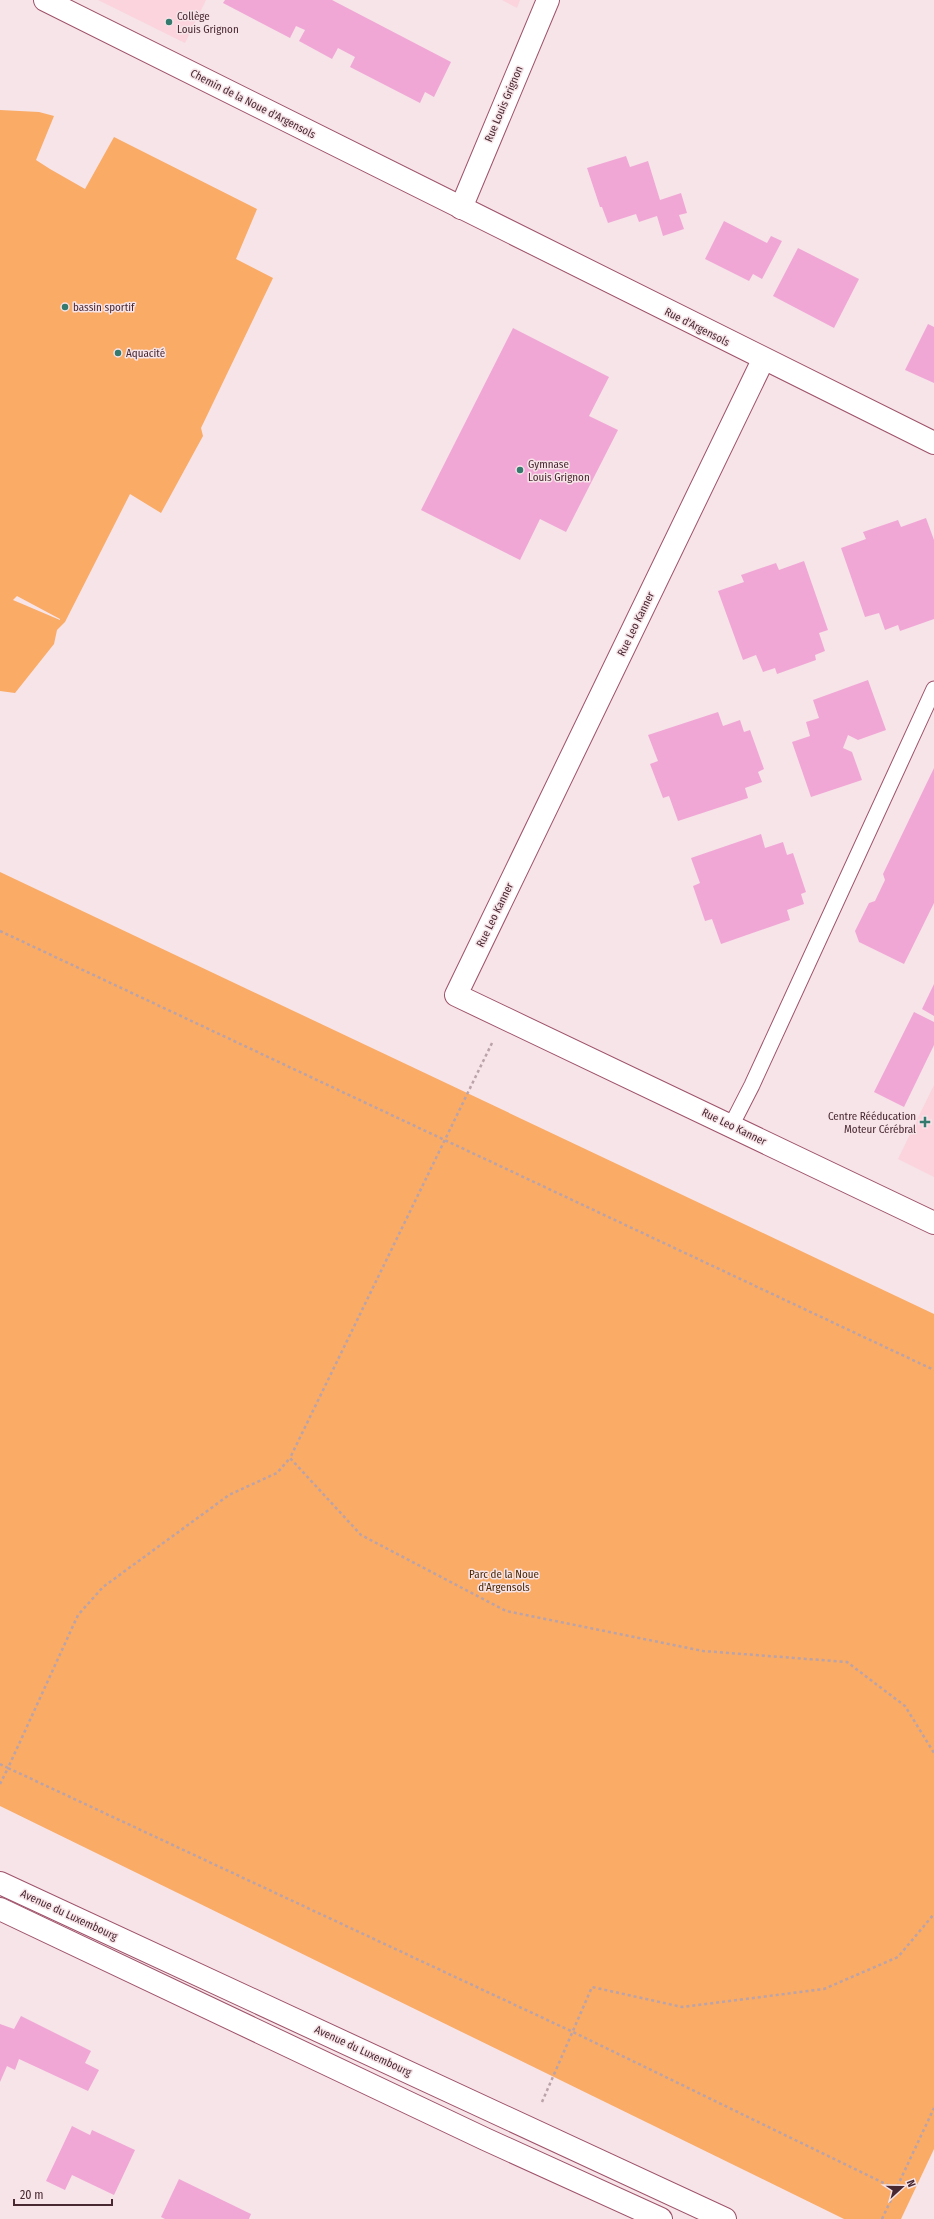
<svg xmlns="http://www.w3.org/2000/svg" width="934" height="2219" viewBox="0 0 934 2219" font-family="'Fira Sans Condensed',sans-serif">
<rect width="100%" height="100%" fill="#f6e4e8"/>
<g fill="#fbd4dd">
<path d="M 98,0 L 206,0 L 185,43 Z"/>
<path d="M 502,0 L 520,0 L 517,8 Z"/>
<path d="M 934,1085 L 934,1177 L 898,1159 Z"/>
</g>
<g fill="#faab66" fill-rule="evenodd">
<path d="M 0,110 L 39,112 L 54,116 L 36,160 L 50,169 L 85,189 L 114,137 L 257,209 L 236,259 L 273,278 L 201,428 L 203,436 L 161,513 L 130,494 L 65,622 L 57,630 L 54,644 L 15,693 L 0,691 ZM 17,596 L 60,619 L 60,620 L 13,600 Z"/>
<path d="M 0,872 L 934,1314 L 934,2149 L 901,2219 L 844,2219 L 0,1806 Z"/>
</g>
<g fill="#f1a7d6">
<path d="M 225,0 L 332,0 L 451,62 L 434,97 L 425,92 L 420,103 L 350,67 L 355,57 L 338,48 L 332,59 L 299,41 L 305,30 L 296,26 L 290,38 L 223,3 Z"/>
<path d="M 626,156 L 630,167 L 648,161 L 660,200 L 681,193 L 687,213 L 679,215 L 684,229 L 663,236 L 657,216 L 639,222 L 636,214 L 608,223 L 602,207 L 600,207 L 587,168 Z"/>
<path d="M 724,221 L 767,243 L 771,236 L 782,241 L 762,279 L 753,274 L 749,281 L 705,259 Z"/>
<path d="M 798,248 L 859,279 L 834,328 L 773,296 Z"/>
<path d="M 928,324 L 934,327 L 934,383 L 905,370 Z"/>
<path d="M 513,328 L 609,377 L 589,416 L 618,430 L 566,532 L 540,519 L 520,560 L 421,510 Z"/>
<path d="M 926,518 L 934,540 L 934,619 L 900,631 L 898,625 L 885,630 L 879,613 L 865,617 L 841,548 L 866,539 L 863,532 L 898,520 L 901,527 Z"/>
<path d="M 804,561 L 828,630 L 819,633 L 825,651 L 815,655 L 816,660 L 777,674 L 775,668 L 763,672 L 756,655 L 743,660 L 718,591 L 744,582 L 741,575 L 776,563 L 779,570 Z"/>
<path d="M 868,680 L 886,730 L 858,740 L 848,735 L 843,748 L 852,752 L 862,780 L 811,797 L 792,742 L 810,736 L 806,722 L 819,718 L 813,700 Z"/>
<path d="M 718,712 L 723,726 L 740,720 L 744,732 L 750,730 L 764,769 L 758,772 L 762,782 L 745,788 L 748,798 L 678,821 L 669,796 L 663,798 L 650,764 L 658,761 L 648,735 Z"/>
<path d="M 934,768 L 934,903 L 904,964 L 859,942 L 855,931 L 869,903 L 875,901 L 885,880 L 883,874 Z"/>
<path d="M 761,834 L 765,848 L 783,842 L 787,855 L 793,853 L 806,892 L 801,894 L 804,904 L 787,910 L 790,920 L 721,944 L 712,919 L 705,921 L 693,886 L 700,883 L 691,858 Z"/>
<path d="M 934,984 L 934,1016 L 922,1009 Z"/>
<path d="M 914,1012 L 934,1022 L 934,1045 L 904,1107 L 874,1092 Z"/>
<path d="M 21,2016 L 91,2051 L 85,2063 L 99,2070 L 88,2091 L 19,2059 L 15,2070 L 7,2066 L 0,2082 L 0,2024 L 14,2029 Z"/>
<path d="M 72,2126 L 90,2135 L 92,2130 L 135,2150 L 114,2195 L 72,2175 L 65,2190 L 46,2181 Z"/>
<path d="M 179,2179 L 251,2214 L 249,2219 L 165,2219 L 161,2217 Z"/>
</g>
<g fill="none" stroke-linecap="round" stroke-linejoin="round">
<defs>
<path id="service" d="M 731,1126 L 752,1085 L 934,689"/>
<g id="minor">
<path d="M 45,0 L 934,443"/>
<path d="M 461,208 L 548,0"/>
<path d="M 763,360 L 456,995 L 934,1223"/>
<path d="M 0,1883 L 725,2219"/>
<path d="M 0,1909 L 485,2139 L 661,2219"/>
</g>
</defs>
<use href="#service" stroke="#9f526a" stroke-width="17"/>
<use href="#minor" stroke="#9f526a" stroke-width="24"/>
<g stroke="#baa3a9" stroke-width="2.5" stroke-dasharray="3 3" stroke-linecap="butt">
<path d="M 0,931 L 934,1370"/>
<path d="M 492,1043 L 290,1458 L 361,1535 L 506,1611 L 703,1651 L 847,1662 L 905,1706 L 934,1753"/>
<path d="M 0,1764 L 8,1768 L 78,1615 L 103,1587 L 229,1495 L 277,1473 L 290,1458"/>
<path d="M 0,1784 L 8,1768 L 573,2032 L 896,2189"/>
<path d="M 542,2102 L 592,1987 L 682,2007 L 824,1989 L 898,1957 L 934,1914"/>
<path d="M 882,2219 L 934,2108"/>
</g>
<use href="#service" stroke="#fff" stroke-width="15"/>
<use href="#minor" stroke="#fff" stroke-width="22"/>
</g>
<g fill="#357a6e" stroke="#f6e4e8" stroke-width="1.5">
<circle cx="169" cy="22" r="4"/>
<circle cx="65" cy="307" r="4"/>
<circle cx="118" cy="353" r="4"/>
<circle cx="520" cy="470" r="4"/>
<path d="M923 1116h4v4h4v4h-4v4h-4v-4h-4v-4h4z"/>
</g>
<g text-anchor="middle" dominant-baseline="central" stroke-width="3" stroke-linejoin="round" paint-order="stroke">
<g font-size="11" fill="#492832" stroke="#f6e4e8" text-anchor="start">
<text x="177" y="16">Collège<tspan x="177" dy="13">Louis Grignon</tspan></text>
<text x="73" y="307">bassin sportif</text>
<text x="126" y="353">Aquacité</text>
<text x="528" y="464">Gymnase<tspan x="528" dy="13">Louis Grignon</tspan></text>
<text x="916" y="1116" text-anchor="end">Centre Rééducation<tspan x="916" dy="13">Moteur Cérébral</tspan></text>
</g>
<g font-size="11" fill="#492832" stroke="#f6e4e8">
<text transform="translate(253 104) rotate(27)">Chemin de la Noue d'Argensols</text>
<text transform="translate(504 104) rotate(-67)">Rue Louis Grignon</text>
<text transform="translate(697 327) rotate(27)">Rue d'Argensols</text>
<text transform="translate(636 624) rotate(-64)">Rue Leo Kanner</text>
<text transform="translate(495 915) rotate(-64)">Rue Leo Kanner</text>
<text transform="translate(734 1127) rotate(26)">Rue Leo Kanner</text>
<text transform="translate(69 1915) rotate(25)">Avenue du Luxembourg</text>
<text transform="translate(363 2051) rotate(25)">Avenue du Luxembourg</text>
</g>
<g font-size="11" fill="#4b2802" stroke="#f6e4e8">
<text x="504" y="1574">Parc de la Noue<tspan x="504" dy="13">d'Argensols</tspan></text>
</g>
</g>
<g transform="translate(902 2187) rotate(69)" stroke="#f6e4e8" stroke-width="3" paint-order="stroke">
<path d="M0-3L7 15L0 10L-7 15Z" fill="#492832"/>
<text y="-6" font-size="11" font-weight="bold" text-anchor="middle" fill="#492832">N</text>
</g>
<path d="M14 2199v6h98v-6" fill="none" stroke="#492832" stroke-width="2"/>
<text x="20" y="2199" font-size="12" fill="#492832" stroke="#f6e4e8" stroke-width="3" paint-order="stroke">20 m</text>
</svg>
